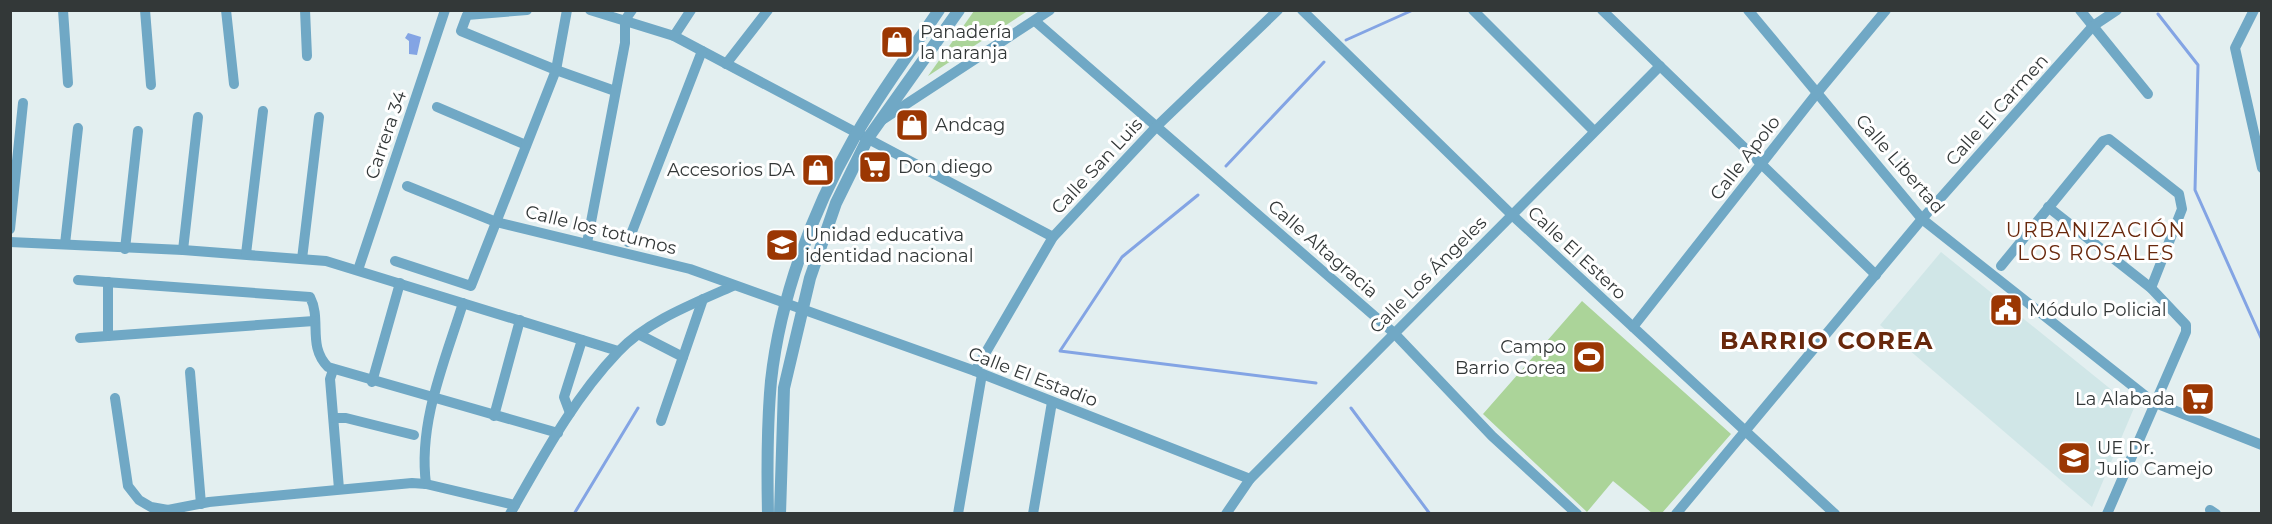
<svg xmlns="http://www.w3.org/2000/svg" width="2272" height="524" viewBox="0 0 2272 524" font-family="Montserrat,sans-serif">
<rect width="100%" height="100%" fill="#e3eff0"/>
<path fill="#d0e6e7" d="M 1941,252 L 2134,408 L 2092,507 L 1880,325 Z"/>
<g fill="#abd499">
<path d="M 1023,10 L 1026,12 L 928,76 L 974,11 Z"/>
<path d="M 1582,301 L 1731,434 L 1662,513 L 1652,513 L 1613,481 L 1587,512 L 1483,414 Z"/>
</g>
<path fill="#83a4e4" d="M 408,33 L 421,37 L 417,55 L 409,54 L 409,41 L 405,38 Z"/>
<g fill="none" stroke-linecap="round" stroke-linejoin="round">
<g stroke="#83a4e4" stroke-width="3">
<path d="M 2158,14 L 2198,65 L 2195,190 L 2262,340"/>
<path d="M 1346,40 L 1413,10"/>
<path d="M 1226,166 L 1324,62"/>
<path d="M 1198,195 L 1122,257 L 1060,351 L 1316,383"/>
<path d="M 1351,408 L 1430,514"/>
<path d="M 574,514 L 638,408"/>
</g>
<g stroke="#70a8c5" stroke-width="10">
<path d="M 63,10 L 68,83"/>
<path d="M 145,10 L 151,85"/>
<path d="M 226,10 L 234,84"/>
<path d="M 305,10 L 307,56"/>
<path d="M 527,10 L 467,15 L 461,31 L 556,70 L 615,91"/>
<path d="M 590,10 L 674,36 L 1053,237"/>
<path d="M 1302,10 L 1511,214 L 1835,514"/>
<path d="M 1473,10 L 1594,131"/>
<path d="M 1602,10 L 1876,275"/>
<path d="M 1748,10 L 1922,219 L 2153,402 L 2262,445"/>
<path d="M 2080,10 L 2148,94"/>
<path d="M 2254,10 L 2235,48 L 2262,168"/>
<path d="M 1035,21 L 1394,333 L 1492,436 L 1577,514"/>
<path d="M 674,36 L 691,10"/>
<path d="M 726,64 L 768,10"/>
<path d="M 437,107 L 526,145"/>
<path d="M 882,120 L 1050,10"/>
<path d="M 407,186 L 496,222 L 690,269 L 975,371 L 1250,479"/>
<path d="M 2048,207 L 2151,288 L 2186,325 L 2186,332 L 2107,514"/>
<path d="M 10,229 L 23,103"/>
<path d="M 10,242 L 183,250 L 326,261 L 618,351"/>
<path d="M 628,242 L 702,51"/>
<path d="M 587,243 L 625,43 L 625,20 L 632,10"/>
<path d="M 65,244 L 78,128"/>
<path d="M 125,249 L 138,131"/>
<path d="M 183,250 L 198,117"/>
<path d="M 246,254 L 263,111"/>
<path d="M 302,259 L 319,117"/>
<path d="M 395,261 L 471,286 L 556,70 L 567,10"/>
<path d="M 2001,266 L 2103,141 L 2109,139 L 2179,194 L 2182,209 L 2151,288"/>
<path d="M 358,270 L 445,10"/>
<path d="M 78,280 L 310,297 C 322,320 307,346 328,367 L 558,433"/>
<path d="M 108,282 L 108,336"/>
<path d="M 1633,327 L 1817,93 L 1886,10"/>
<path d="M 640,335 L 683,357"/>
<path d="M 80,338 L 314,321"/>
<path d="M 333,370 L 330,379 L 339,489"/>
<path d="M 975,371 L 1053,237 L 1157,126 L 1278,10"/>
<path d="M 190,372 L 201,504"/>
<path d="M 372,382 L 400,283"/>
<path d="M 115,398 L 128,486 L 139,500 L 151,507 L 168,510 L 209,502 L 412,483 L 426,484 L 515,505"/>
<path d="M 570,413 L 564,397 L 582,340"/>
<path d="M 494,416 L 520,320"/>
<path d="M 334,418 L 346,418 L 414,435"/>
<path d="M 661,421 L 703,299"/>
<path d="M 426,484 C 418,422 445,361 463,303"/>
<path d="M 2210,510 L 2216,514"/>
<path d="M 510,514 C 542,458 573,399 618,352 C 647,321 695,303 733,286"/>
<path d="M 958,514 L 982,374"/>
<path d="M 1033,514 L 1052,402"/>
<path d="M 1226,514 L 1250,479 L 1660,66"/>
<path d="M 1676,514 L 1922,219 L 2093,26 L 2117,10"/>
</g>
<g stroke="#70a8c5" stroke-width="12">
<path d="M 768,514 C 767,469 767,425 771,381 C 780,298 812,212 853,140 C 878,95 910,53 939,10"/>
<path d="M 780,514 L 784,388 L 810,278 L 836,203 L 868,138 L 959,10"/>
</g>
</g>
<defs>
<symbol id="shop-square" viewBox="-11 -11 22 22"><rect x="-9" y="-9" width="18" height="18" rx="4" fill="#9b3703" stroke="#fff"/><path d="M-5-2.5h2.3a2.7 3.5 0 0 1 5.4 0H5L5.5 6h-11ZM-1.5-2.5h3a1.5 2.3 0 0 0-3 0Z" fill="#fff"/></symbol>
<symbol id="supermarket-square" viewBox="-11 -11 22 22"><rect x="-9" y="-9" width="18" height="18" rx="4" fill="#9b3703" stroke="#fff"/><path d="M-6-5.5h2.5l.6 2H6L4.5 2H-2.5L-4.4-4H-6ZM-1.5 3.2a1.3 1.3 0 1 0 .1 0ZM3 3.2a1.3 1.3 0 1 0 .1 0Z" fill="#fff"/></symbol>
<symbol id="school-square" viewBox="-11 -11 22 22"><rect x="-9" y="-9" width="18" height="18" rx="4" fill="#9b3703" stroke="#fff"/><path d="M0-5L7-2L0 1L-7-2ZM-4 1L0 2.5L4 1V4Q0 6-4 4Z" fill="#fff"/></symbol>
<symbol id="civic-square" viewBox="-11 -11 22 22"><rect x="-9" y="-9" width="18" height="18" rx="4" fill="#9b3703" stroke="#fff"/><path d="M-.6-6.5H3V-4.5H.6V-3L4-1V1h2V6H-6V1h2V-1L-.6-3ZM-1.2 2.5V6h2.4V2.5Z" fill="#fff"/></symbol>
<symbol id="stadium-square" viewBox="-11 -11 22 22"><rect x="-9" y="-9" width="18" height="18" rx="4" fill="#9b3703" stroke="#fff"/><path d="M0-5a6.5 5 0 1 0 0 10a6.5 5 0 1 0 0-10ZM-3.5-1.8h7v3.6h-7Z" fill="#fff"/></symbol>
</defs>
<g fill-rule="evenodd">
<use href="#shop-square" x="878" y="23" width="38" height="38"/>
<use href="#shop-square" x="893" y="106" width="38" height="38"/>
<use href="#supermarket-square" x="856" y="148" width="38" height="38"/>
<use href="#shop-square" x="799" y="151" width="38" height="38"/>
<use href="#school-square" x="763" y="226" width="38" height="38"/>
<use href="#civic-square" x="1987" y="291" width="38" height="38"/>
<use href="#stadium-square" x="1570" y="338" width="38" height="38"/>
<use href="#supermarket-square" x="2179" y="380" width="38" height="38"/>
<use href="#school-square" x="2055" y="439" width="38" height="38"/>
</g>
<g text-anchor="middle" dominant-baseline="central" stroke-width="6" stroke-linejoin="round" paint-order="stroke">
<g font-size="18" fill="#333838" stroke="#fff" text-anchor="start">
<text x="920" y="32">Panadería<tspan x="920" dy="21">la naranja</tspan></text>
<text x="935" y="125">Andcag</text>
<text x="898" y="167">Don diego</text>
<text x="795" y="170" text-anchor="end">Accesorios DA</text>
<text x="805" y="235">Unidad educativa<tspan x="805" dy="21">identidad nacional</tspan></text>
<text x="2029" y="310">Módulo Policial</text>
<text x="1566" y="347" text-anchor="end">Campo<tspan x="1566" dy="21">Barrio Corea</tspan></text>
<text x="2175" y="399" text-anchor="end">La Alabada</text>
<text x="2097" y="448">UE Dr.<tspan x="2097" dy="21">Julio Camejo</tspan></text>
</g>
<g font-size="18" fill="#333838" stroke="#fff">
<text transform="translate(1997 110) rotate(-48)">Calle El Carmen</text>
<text transform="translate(386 135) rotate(-71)">Carrera 34</text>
<text transform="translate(1745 158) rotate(-52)">Calle Apolo</text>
<text transform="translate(1900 164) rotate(49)">Calle Libertad</text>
<text transform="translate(1097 166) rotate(-47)">Calle San Luis</text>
<text transform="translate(601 230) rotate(14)">Calle los totumos</text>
<text transform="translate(1323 249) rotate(41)">Calle Altagracia</text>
<text transform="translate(1577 253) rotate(43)">Calle El Estero</text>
<text transform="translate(1428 275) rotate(-45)">Calle Los Ángeles</text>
<text transform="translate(1033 377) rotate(21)">Calle El Estadio</text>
</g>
<g font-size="20" letter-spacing="1.5" fill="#68280c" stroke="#fff">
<text x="2096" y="230">URBANIZACIÓN<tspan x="2096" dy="23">LOS ROSALES</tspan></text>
</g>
<g font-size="24" font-weight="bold" letter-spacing="1.5" fill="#68280c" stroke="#fff">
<text x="1827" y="340">BARRIO COREA</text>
</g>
</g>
<rect width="2272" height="524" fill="none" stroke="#333838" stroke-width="24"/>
</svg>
